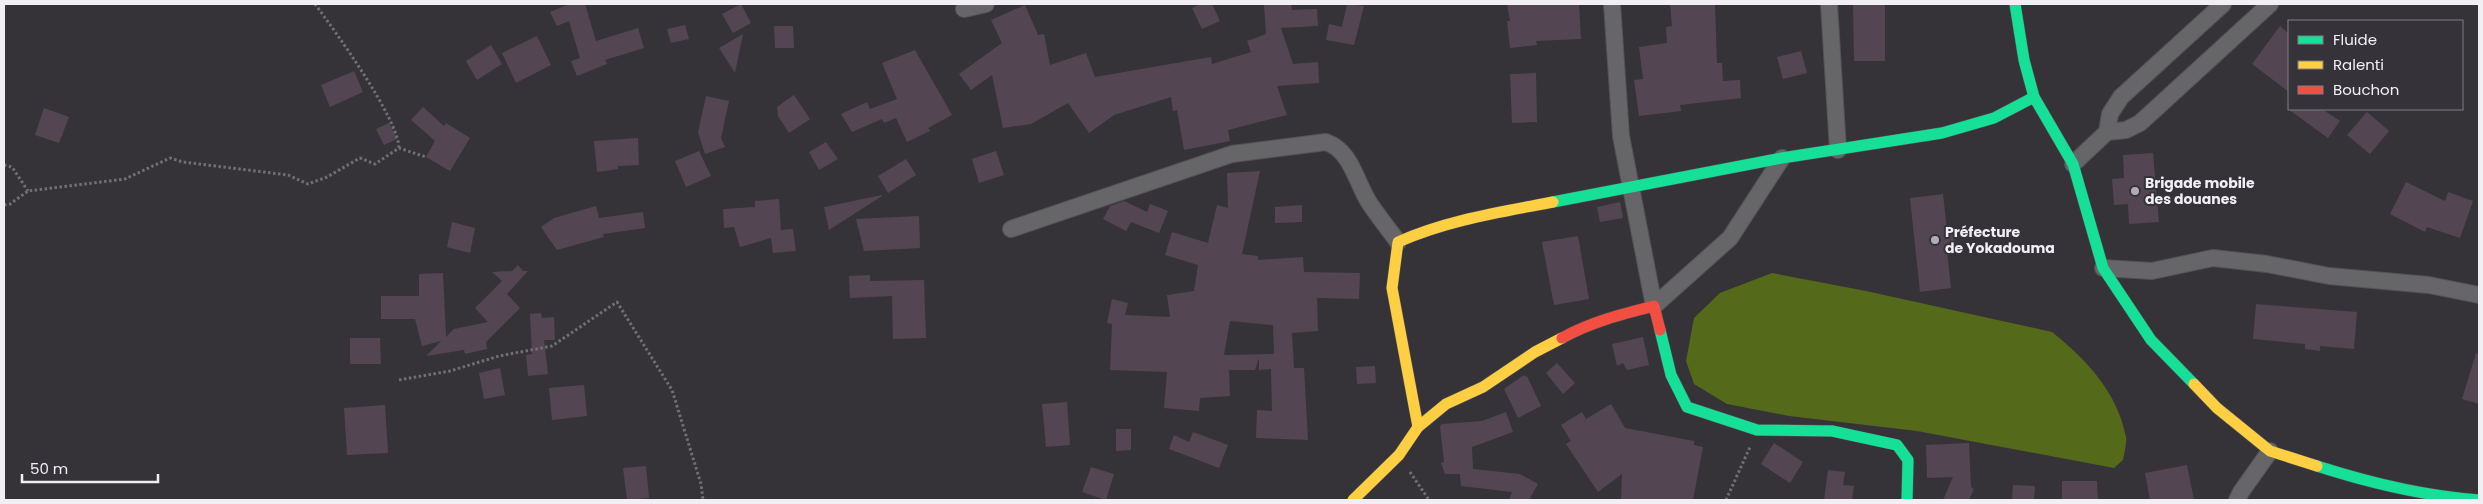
<svg xmlns="http://www.w3.org/2000/svg" width="2483" height="504" viewBox="0 0 2483 504" font-family="Poppins,sans-serif">
<rect width="100%" height="100%" fill="#353338"/>
<path fill="#546919" d="M 1772,273 L 1866,291 L 2052,332 C 2087,360 2117,392 2126,437 C 2127,444 2124,453 2123,460 L 2114,468 L 1917,431 L 1789,416 L 1727,404 L 1694,384 L 1686,361 L 1694,318 L 1720,293 Z"/>
<g fill="#534652" fill-rule="evenodd">
<path d="M 569,4 L 585,4 L 596,41 L 638,28 L 644,48 L 605,60 L 607,64 L 577,76 L 571,61 L 580,58 L 569,21 L 557,26 L 550,12 Z"/>
<path d="M 741,4 L 751,23 L 733,33 L 722,14 Z"/>
<path d="M 1201,4 L 1212,4 L 1220,21 L 1202,29 L 1192,8 Z"/>
<path d="M 1291,4 L 1292,10 L 1317,9 L 1318,26 L 1281,28 L 1293,64 L 1318,62 L 1319,83 L 1277,86 L 1287,115 L 1228,130 L 1230,141 L 1184,150 L 1177,110 L 1173,111 L 1171,97 L 1114,115 L 1089,133 L 1068,103 L 1031,124 L 1003,128 L 992,75 L 971,90 L 959,74 L 1002,43 L 991,20 L 1025,5 L 1038,35 L 1044,34 L 1050,65 L 1086,53 L 1095,77 L 1211,57 L 1212,64 L 1251,52 L 1247,41 L 1266,34 L 1264,5 Z"/>
<path d="M 1347,4 L 1364,6 L 1354,45 L 1326,40 L 1329,24 L 1342,27 Z"/>
<path d="M 1507,4 L 1579,4 L 1581,39 L 1536,41 L 1537,45 L 1510,48 L 1507,21 L 1510,21 Z"/>
<path d="M 1670,4 L 1715,4 L 1717,63 L 1722,63 L 1723,81 L 1740,80 L 1741,98 L 1680,105 L 1681,111 L 1639,116 L 1634,80 L 1643,79 L 1639,47 L 1667,43 L 1666,27 L 1672,26 Z"/>
<path d="M 1853,4 L 1885,4 L 1885,61 L 1854,61 Z"/>
<path d="M 685,25 L 689,39 L 671,43 L 667,29 Z"/>
<path d="M 774,26 L 793,26 L 794,48 L 775,48 Z"/>
<path d="M 2280,26 L 2289,34 L 2289,92 L 2252,64 Z"/>
<path d="M 743,34 L 735,73 L 719,48 Z"/>
<path d="M 537,36 L 551,65 L 516,83 L 502,53 Z"/>
<path d="M 491,45 L 502,64 L 477,80 L 466,61 Z"/>
<path d="M 915,50 L 952,115 L 928,128 L 930,131 L 907,142 L 896,118 L 884,123 L 882,119 L 852,132 L 841,114 L 867,102 L 870,109 L 897,99 L 882,63 Z"/>
<path d="M 1801,51 L 1807,73 L 1783,79 L 1777,57 Z"/>
<path d="M 354,71 L 363,92 L 330,107 L 321,85 Z"/>
<path d="M 1536,73 L 1537,122 L 1512,123 L 1510,74 Z"/>
<path d="M 794,95 L 810,119 L 789,133 L 778,116 L 777,107 Z"/>
<path d="M 706,96 L 729,101 L 721,138 L 725,147 L 705,154 L 698,132 Z"/>
<path d="M 423,107 L 444,126 L 446,123 L 470,138 L 450,171 L 426,157 L 435,141 L 411,120 Z"/>
<path d="M 44,108 L 69,117 L 59,143 L 35,135 Z"/>
<path d="M 2288,109 L 2322,109 L 2340,121 L 2328,138 Z"/>
<path d="M 2367,112 L 2389,131 L 2370,154 L 2347,135 Z"/>
<path d="M 389,123 L 397,139 L 384,145 L 376,129 Z"/>
<path d="M 638,138 L 639,165 L 618,166 L 618,169 L 597,172 L 594,141 Z"/>
<path d="M 826,142 L 838,159 L 819,170 L 809,152 Z"/>
<path d="M 699,151 L 711,176 L 686,187 L 675,161 Z"/>
<path d="M 996,151 L 1004,175 L 979,183 L 972,159 Z"/>
<path d="M 2153,153 L 2159,222 L 2129,224 L 2128,204 L 2114,205 L 2112,179 L 2124,178 L 2123,155 Z"/>
<path d="M 906,159 L 916,175 L 888,193 L 878,176 Z"/>
<path d="M 1260,171 L 1242,254 L 1258,256 L 1258,260 L 1303,257 L 1304,272 L 1360,273 L 1359,299 L 1317,298 L 1318,331 L 1292,333 L 1294,368 L 1304,368 L 1308,440 L 1256,438 L 1257,410 L 1272,411 L 1271,369 L 1259,370 L 1259,358 L 1255,370 L 1229,370 L 1230,396 L 1200,398 L 1199,411 L 1164,408 L 1167,372 L 1110,370 L 1112,324 L 1107,323 L 1112,299 L 1128,303 L 1125,315 L 1170,317 L 1167,295 L 1194,291 L 1198,265 L 1165,255 L 1172,232 L 1208,243 L 1217,205 L 1228,208 L 1227,173 ZM 1230,321 L 1273,325 L 1274,354 L 1224,355 Z"/>
<path d="M 2406,182 L 2445,201 L 2448,192 L 2473,201 L 2460,238 L 2427,227 L 2425,232 L 2390,214 Z"/>
<path d="M 1943,194 L 1947,230 L 1954,229 L 1955,250 L 1947,251 L 1951,288 L 1920,292 L 1910,198 Z"/>
<path d="M 882,195 L 882,196 L 829,230 L 824,207 Z"/>
<path d="M 779,199 L 781,230 L 793,229 L 796,251 L 773,253 L 771,238 L 740,247 L 734,227 L 724,228 L 723,209 L 755,207 L 755,201 Z"/>
<path d="M 1124,201 L 1147,212 L 1150,204 L 1168,211 L 1159,233 L 1131,222 L 1126,231 L 1103,219 L 1110,206 Z"/>
<path d="M 1620,202 L 1623,218 L 1600,222 L 1597,207 Z"/>
<path d="M 1302,205 L 1302,222 L 1275,223 L 1275,207 Z"/>
<path d="M 596,206 L 599,218 L 643,212 L 645,228 L 603,234 L 604,237 L 557,250 L 541,227 L 554,218 Z"/>
<path d="M 919,216 L 920,248 L 864,251 L 856,219 Z"/>
<path d="M 452,222 L 475,228 L 470,253 L 447,247 Z"/>
<path d="M 1578,236 L 1589,299 L 1554,305 L 1542,242 Z"/>
<path d="M 518,265 L 523,271 L 528,271 L 507,294 L 520,308 L 486,342 L 487,349 L 465,354 L 464,350 L 426,356 L 441,341 L 422,346 L 415,319 L 381,319 L 381,296 L 419,296 L 419,274 L 443,273 L 446,337 L 454,329 L 488,322 L 475,308 L 502,281 L 492,272 L 512,271 Z"/>
<path d="M 870,275 L 870,281 L 924,280 L 926,338 L 893,339 L 892,296 L 850,298 L 849,276 Z"/>
<path d="M 2256,304 L 2357,312 L 2354,349 L 2320,346 L 2320,351 L 2305,349 L 2305,344 L 2253,339 Z"/>
<path d="M 541,313 L 542,318 L 554,317 L 555,340 L 544,340 L 548,374 L 528,376 L 526,355 L 532,354 L 530,314 Z"/>
<path d="M 1643,337 L 1649,365 L 1627,370 L 1623,363 L 1617,366 L 1612,344 Z"/>
<path d="M 350,338 L 380,338 L 381,364 L 350,364 Z"/>
<path d="M 2476,353 L 2479,354 L 2479,404 L 2462,399 Z"/>
<path d="M 1557,363 L 1575,383 L 1563,394 L 1546,373 Z"/>
<path d="M 1375,366 L 1376,383 L 1357,384 L 1356,367 Z"/>
<path d="M 500,368 L 505,395 L 484,399 L 479,373 Z"/>
<path d="M 1524,375 L 1526,377 L 1527,376 L 1541,406 L 1518,418 L 1504,389 Z"/>
<path d="M 584,385 L 587,416 L 552,420 L 549,388 Z"/>
<path d="M 1067,402 L 1070,445 L 1046,447 L 1042,404 Z"/>
<path d="M 1611,404 L 1625,428 L 1694,441 L 1694,445 L 1703,447 L 1693,500 L 1621,500 L 1622,474 L 1598,492 L 1566,444 L 1571,441 L 1561,425 L 1582,412 L 1586,419 Z"/>
<path d="M 385,405 L 388,453 L 347,455 L 344,408 Z"/>
<path d="M 1506,412 L 1513,432 L 1472,447 L 1473,469 L 1520,474 L 1538,484 L 1529,500 L 1509,500 L 1512,492 L 1461,486 L 1460,474 L 1445,474 L 1441,463 L 1444,462 L 1440,426 L 1442,424 L 1482,421 Z"/>
<path d="M 1116,429 L 1131,429 L 1131,450 L 1116,451 Z"/>
<path d="M 1193,432 L 1228,445 L 1219,468 L 1169,449 L 1174,435 L 1189,442 Z"/>
<path d="M 1774,443 L 1803,462 L 1790,483 L 1761,464 Z"/>
<path d="M 1969,443 L 1971,487 L 1974,489 L 1969,500 L 1943,500 L 1953,477 L 1927,478 L 1926,445 Z"/>
<path d="M 2187,465 L 2194,500 L 2150,500 L 2145,473 Z"/>
<path d="M 646,466 L 649,498 L 627,500 L 623,468 Z"/>
<path d="M 1091,467 L 1114,474 L 1106,500 L 1082,492 Z"/>
<path d="M 1828,470 L 1845,472 L 1843,485 L 1854,486 L 1852,500 L 1824,500 Z"/>
<path d="M 2062,481 L 2097,481 L 2098,500 L 2062,500 Z"/>
<path d="M 2013,485 L 2035,486 L 2034,500 L 2012,500 Z"/>
</g>
<g fill="none" stroke-linecap="round" stroke-linejoin="round">
<defs>
<g id="street">
<path d="M 1612,4 L 1621,136 L 1654,306"/>
<path d="M 1829,4 L 1838,150"/>
<path d="M 964,9 L 986,4"/>
<path d="M 2107,132 L 2110,114 L 2121,97 L 2223,4"/>
<path d="M 2073,164 L 2107,132 L 2126,130 L 2140,123 L 2270,4"/>
<path d="M 1011,229 L 1232,154 L 1326,142 C 1352,151 1356,183 1370,204 C 1379,217 1389,230 1398,242"/>
<path d="M 2103,268 L 2152,271 L 2213,258 L 2267,264 L 2329,276 L 2429,285 L 2479,295"/>
<path d="M 1654,306 L 1730,238 L 1782,158"/>
<path d="M 2237,500 L 2241,492 L 2270,451"/>
</g>
<g id="fast">
<path d="M 2015,4 L 2024,60 L 2034,97 L 2073,164 L 2103,268 L 2151,340 L 2194,384"/>
<path d="M 1553,202 L 1782,158 L 1942,133 L 1994,118 L 2034,97"/>
<path d="M 1660,330 L 1671,375 L 1687,407 L 1757,430 L 1832,431 L 1897,445 L 1908,460 L 1907,500"/>
<path d="M 2317,466 C 2370,483 2423,496 2479,500"/>
</g>
<g id="slow">
<path d="M 2194,384 L 2217,408 L 2270,451 L 2317,466"/>
<path d="M 1418,427 L 1392,288 L 1398,242 C 1447,220 1501,212 1553,202"/>
<path d="M 1353,500 L 1399,455 L 1418,427 L 1446,404 L 1483,387 L 1535,352 L 1562,338"/>
</g>
<path id="jam" d="M 1562,338 C 1591,322 1622,314 1654,306 L 1660,330"/>
</defs>
<use href="#street" stroke="#545256" stroke-width="18"/>
<use href="#fast" stroke="#545256" stroke-width="12"/>
<use href="#slow" stroke="#545256" stroke-width="12"/>
<use href="#jam" stroke="#545256" stroke-width="12"/>
<g stroke="#716f73" stroke-width="3" stroke-dasharray="2.5 2.5" stroke-linecap="butt">
<path d="M 315,4 C 335,31 398,118 399,148"/>
<path d="M 4,165 L 12,167 L 28,191"/>
<path d="M 4,205 L 10,204 L 28,191 L 125,179 L 170,158 L 183,162 L 288,175 L 308,184 L 327,177 L 360,158 L 375,164 L 399,148 L 426,157"/>
<path d="M 399,380 L 450,371 L 499,356 L 552,346 L 617,302 L 672,390 L 701,484 L 703,500"/>
<path d="M 1410,472 L 1429,500"/>
<path d="M 1726,500 L 1750,447"/>
</g>
<use href="#street" stroke="#666568" stroke-width="16"/>
<use href="#fast" stroke="#16e098" stroke-width="11"/>
<use href="#slow" stroke="#ffcf43" stroke-width="11"/>
<use href="#jam" stroke="#f24e42" stroke-width="11"/>
</g>
<g fill="#b0adb2" stroke="#353239" stroke-width="2">
<circle cx="2135" cy="191" r="5"/>
<circle cx="1935" cy="240" r="5"/>
</g>
<g text-anchor="middle" dominant-baseline="central" stroke-width="4" stroke-linejoin="round" paint-order="stroke">
<g font-size="14" font-weight="bold" fill="#f2eff4" stroke="#353239" text-anchor="start">
<text x="2145" y="183">Brigade mobile<tspan x="2145" dy="16">des douanes</tspan></text>
<text x="1945" y="232">Préfecture<tspan x="1945" dy="16">de Yokadouma</tspan></text>
</g>
</g>
<rect width="2483" height="504" fill="none" stroke="#f2eff4" stroke-width="10"/>
<rect x="2288" y="20" width="175" height="90" fill="#353239" stroke="#817e84"/>
<rect x="2298" y="36" width="25" height="8" fill="#16e098" stroke="#817e84"/>
<text x="2333" y="45" font-size="15" fill="#f2eff4">Fluide</text>
<rect x="2298" y="61" width="25" height="8" fill="#ffcf43" stroke="#817e84"/>
<text x="2333" y="70" font-size="15" fill="#f2eff4">Ralenti</text>
<rect x="2298" y="86" width="25" height="8" fill="#f24e42" stroke="#817e84"/>
<text x="2333" y="95" font-size="15" fill="#f2eff4">Bouchon</text>
<path d="M22 474v8h136v-8" fill="none" stroke="#f2eff4" stroke-width="2.5"/>
<text x="30" y="474" font-size="15" fill="#f2eff4" stroke="#353239" stroke-width="4" paint-order="stroke">50 m</text>
</svg>
